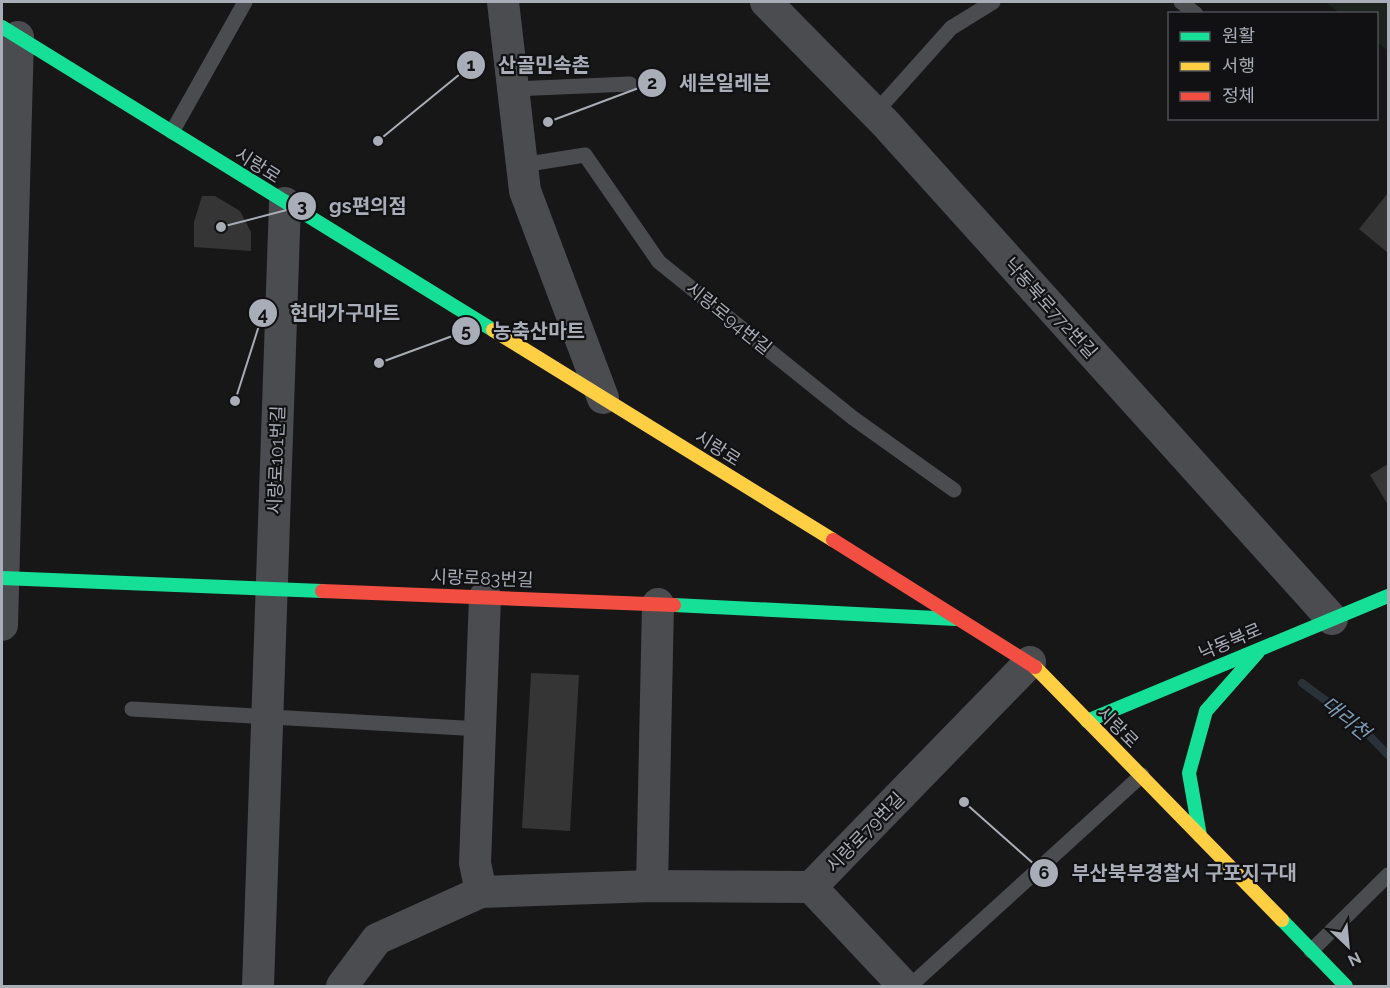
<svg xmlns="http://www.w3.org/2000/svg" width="1390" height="988" viewBox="0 0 1390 988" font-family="Raleway,'Noto Sans KR',sans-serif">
<rect width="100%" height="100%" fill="#171717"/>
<path fill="#1d241e" d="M 1325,2 L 1388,2 L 1388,51 L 1377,42 L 1376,14 L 1340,13 Z"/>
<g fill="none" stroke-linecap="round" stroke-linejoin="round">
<path stroke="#2a3239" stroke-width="8" d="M 1302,683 L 1359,725 L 1388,755"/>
</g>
<g fill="#353536">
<path d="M 1388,193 L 1388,253 L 1359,229 Z"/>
<path d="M 202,196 L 215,196 L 240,211 L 251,232 L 251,251 L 194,247 L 194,222 Z"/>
<path d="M 1388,464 L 1388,505 L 1370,475 Z"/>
<path d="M 531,673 L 579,675 L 570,831 L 522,828 Z"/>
</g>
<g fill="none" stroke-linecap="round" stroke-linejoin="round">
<g stroke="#4b4c50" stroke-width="15">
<path d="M 1181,2 L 1196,14"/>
<path d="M 513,89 L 630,84"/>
<path d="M 875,113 L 951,28 L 993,2"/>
<path d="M 172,132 L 245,2"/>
<path d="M 522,165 L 585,155 L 659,262 L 853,418 L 954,490"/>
<path d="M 132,709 L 480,729"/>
<path d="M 1311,951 L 1388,875"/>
<path d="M 910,986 L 1142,775"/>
</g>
<g stroke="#4b4c50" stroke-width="32">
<path d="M 503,2 L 525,191 L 603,398"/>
<path d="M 766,2 L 886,124 L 1332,619"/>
<path d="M 2,625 L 18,37"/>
<path d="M 652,886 L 658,604"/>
<path d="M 811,887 L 904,986"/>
<path d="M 481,892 L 475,863 L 485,597"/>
<path d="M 258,986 L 285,203"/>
<path d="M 342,986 L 377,939 L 481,892 L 652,886 L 811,887 L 1030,662"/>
</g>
<g stroke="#16e098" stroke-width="14">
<path d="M 2,27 L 493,330"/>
<path d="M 2,578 L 322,591"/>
<path d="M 674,605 L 956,619"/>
<path d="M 1087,721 L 1388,596"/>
<path d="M 1200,836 L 1189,773 L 1206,711 L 1258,652"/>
<path d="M 1282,920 L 1346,986"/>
</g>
<g stroke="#ffcf43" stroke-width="14">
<path d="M 493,330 L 833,540"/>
<path d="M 1035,667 L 1282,920"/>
</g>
<g stroke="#f24e42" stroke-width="14">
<path d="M 833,540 L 1035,667"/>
<path d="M 322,591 L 674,605"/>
</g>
</g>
<g text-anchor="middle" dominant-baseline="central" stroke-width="4.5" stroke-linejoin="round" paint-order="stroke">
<g font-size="18" fill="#a8adb8" stroke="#111113">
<text transform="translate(258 165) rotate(32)">시랑로</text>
<text transform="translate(1051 308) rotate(48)">낙동북로772번길</text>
<text transform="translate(729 318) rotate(39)">시랑로94번길</text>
<text transform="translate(718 448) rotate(32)">시랑로</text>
<text transform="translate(276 460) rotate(-88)">시랑로101번길</text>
<text transform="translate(482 578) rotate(2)">시랑로83번길</text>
<text transform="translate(1230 641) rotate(-23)">낙동북로</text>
<text transform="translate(1118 727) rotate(45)">시랑로</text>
<text transform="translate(865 832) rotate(-46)">시랑로79번길</text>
</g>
<g font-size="20" font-style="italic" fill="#7f9bb3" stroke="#111113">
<text transform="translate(1346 718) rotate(39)">대리천</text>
</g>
</g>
<path fill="none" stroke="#a8adb8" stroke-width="2" d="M378 141L471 65M548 122L652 83M221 227L302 206M235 401L263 313M379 363L466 331M964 802L1044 873"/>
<g fill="#a8adb8" stroke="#111113" stroke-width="2">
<circle cx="378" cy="141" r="6"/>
<circle cx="548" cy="122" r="6"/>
<circle cx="221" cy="227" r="6"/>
<circle cx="235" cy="401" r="6"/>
<circle cx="379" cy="363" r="6"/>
<circle cx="964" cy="802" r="6"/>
<circle cx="471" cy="65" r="15"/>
<circle cx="652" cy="83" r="15"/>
<circle cx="302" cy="206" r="15"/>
<circle cx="263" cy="313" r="15"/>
<circle cx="466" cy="331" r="15"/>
<circle cx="1044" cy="873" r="15"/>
</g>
<g font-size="18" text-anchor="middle" font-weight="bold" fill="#111">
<text x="471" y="71">1</text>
<text x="652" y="89">2</text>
<text x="302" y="212">3</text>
<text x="263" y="320">4</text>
<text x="466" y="337">5</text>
<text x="1044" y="879">6</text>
</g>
<g font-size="20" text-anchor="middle" font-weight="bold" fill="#a8adb8" stroke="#111113" stroke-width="4.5" stroke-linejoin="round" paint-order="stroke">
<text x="544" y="72">산골민속촌</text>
<text x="725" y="90">세븐일레븐</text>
<text x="368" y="213">gs편의점</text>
<text x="345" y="320">현대가구마트</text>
<text x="539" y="338">농축산마트</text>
<text x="1184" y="880">부산북부경찰서 구포지구대</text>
</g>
<rect width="1390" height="988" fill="none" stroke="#a8adb8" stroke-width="6"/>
<rect x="1168" y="12" width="210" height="108" fill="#111113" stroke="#4d4f55" stroke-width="1.5"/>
<rect x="1180" y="32" width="30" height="9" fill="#16e098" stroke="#4d4f55" stroke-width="1.5"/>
<text x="1222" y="42" font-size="18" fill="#a8adb8">원활</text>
<rect x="1180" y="62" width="30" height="9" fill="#ffcf43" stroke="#4d4f55" stroke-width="1.5"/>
<text x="1222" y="72" font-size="18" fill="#a8adb8">서행</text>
<rect x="1180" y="92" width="30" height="9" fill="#f24e42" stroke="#4d4f55" stroke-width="1.5"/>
<text x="1222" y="102" font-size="18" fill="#a8adb8">정체</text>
<g transform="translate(1348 946) rotate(154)" stroke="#111113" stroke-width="4.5" paint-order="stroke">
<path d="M0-4.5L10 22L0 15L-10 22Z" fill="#a8adb8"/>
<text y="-9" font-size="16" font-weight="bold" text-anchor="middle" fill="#a8adb8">N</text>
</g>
</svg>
